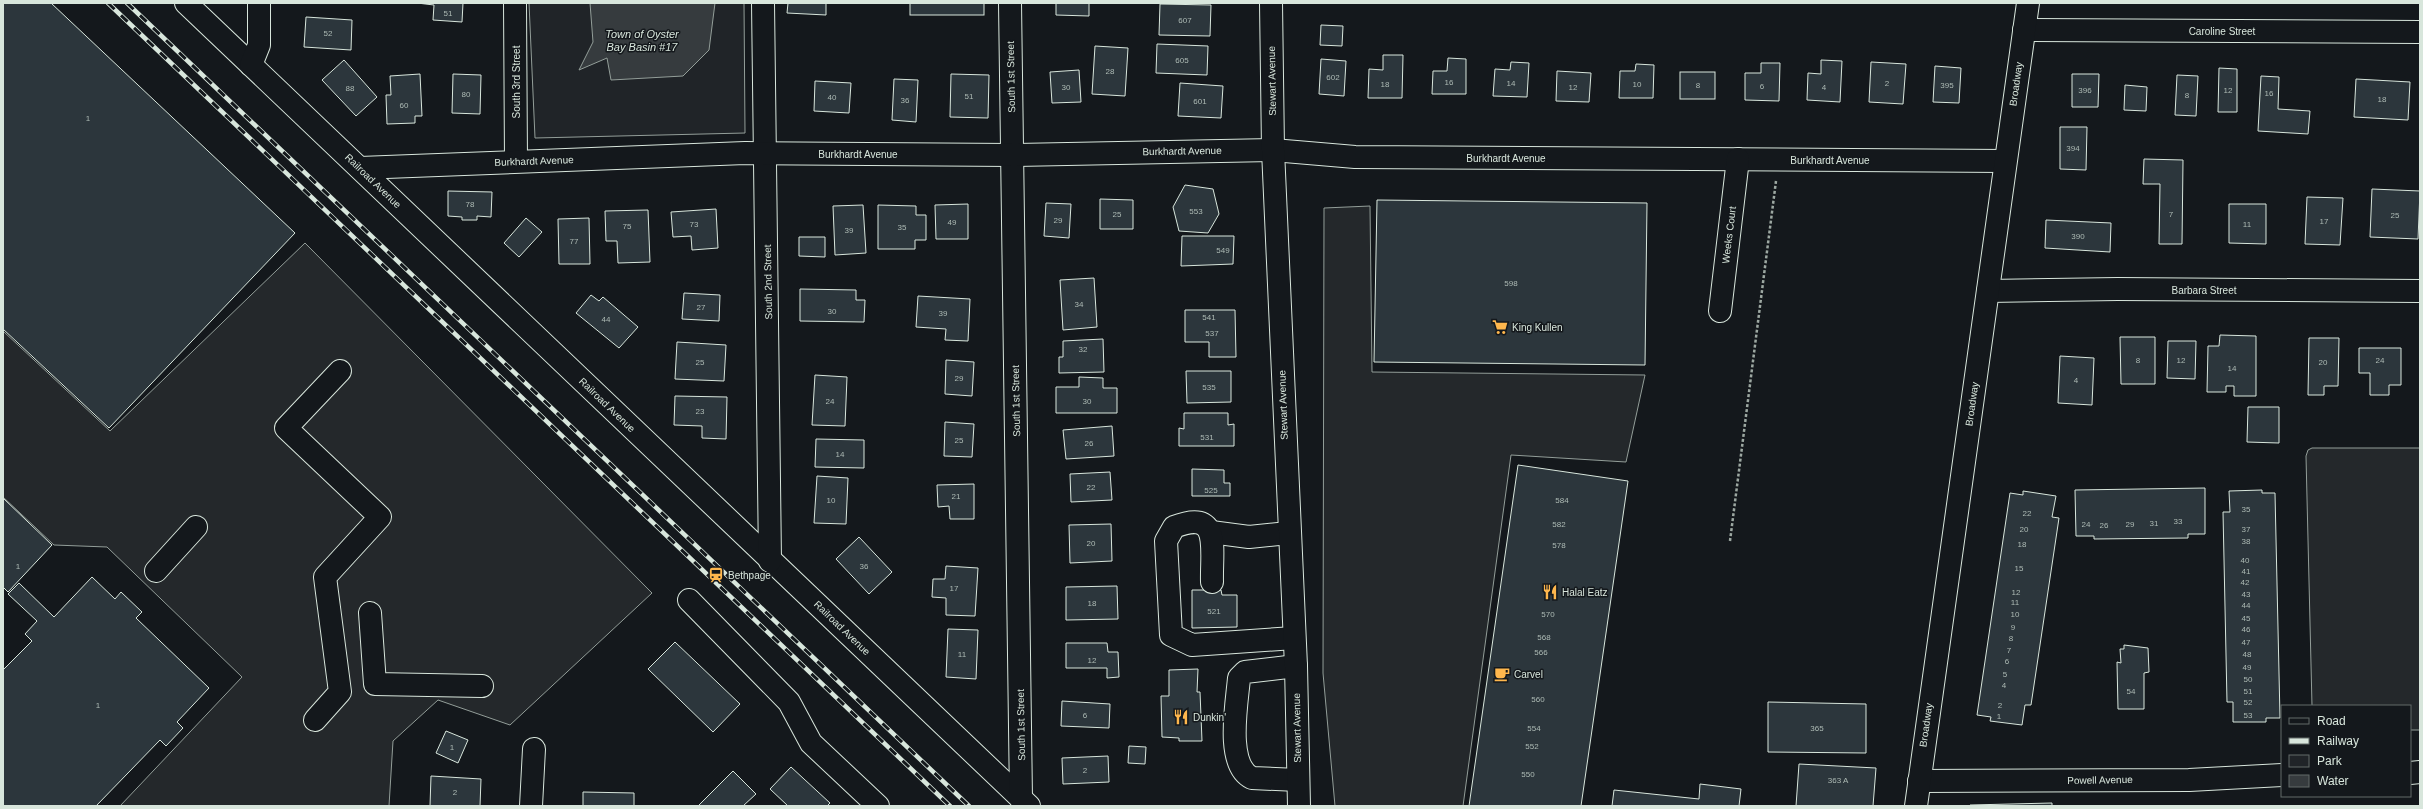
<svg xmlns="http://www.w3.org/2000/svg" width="2423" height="809" viewBox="0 0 2423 809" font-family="Arial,sans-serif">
<rect width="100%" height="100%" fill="#14181c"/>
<path fill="#202428" stroke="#939e99" d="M 529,3 L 744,3 L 745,133 L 535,138 Z"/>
<g fill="#24282b" stroke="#939e99">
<path d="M 1370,206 L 1372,372 L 1645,375 L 1626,462 L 1511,455 L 1463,806 L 1335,806 L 1323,673 L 1324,208 Z"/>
<path d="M 305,243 L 652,593 L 510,725 L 438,700 L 393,741 L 389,806 L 120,806 L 242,677 L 107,547 L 54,545 L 3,497 L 3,331 L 110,431 Z"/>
<path d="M 2312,448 L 2420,448 L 2420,730 L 2410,730 L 2410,706 L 2312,706 L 2306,456 L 2308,450 Z"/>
</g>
<path fill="#363b3e" stroke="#939e99" d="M 590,3 L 715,3 L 709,50 L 683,76 L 611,80 L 607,58 L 579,70 L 593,42 Z"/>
<g fill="#2c363c" stroke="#d8e6dc">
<path d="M 3,3 L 51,3 L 295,233 L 109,428 L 3,329 Z"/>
<path d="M 417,3 L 463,3 L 462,22 L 433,20 L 434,5 Z"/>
<path d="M 788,3 L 826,3 L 826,15 L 787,13 Z"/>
<rect x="910" y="3" width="74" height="12"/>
<path d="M 1056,3 L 1089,3 L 1089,16 L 1056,15 Z"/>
<path d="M 1160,4 L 1211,5 L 1210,36 L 1159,35 Z"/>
<path d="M 306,17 L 352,20 L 351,50 L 304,47 Z"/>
<path d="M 1321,25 L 1343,26 L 1342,46 L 1320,45 Z"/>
<path d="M 1157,44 L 1208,46 L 1207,75 L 1156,73 Z"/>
<path d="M 1095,46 L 1128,48 L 1125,96 L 1092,94 Z"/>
<path d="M 1383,55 L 1403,55 L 1402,98 L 1368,98 L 1369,69 L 1383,70 Z"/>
<path d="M 1448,58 L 1466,59 L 1466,94 L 1432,94 L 1433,71 L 1447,71 Z"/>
<path d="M 1321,59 L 1346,61 L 1344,96 L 1319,94 Z"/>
<path d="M 344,60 L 377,97 L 356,116 L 322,80 Z"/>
<path d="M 1821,60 L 1842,61 L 1840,102 L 1807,100 L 1808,73 L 1821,74 Z"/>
<path d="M 1511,62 L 1529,63 L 1527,97 L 1493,96 L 1495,69 L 1510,70 Z"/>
<path d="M 1871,62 L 1906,64 L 1903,104 L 1869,102 Z"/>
<path d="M 1761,63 L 1780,63 L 1779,101 L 1745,100 L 1745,73 L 1761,73 Z"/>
<path d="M 1636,64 L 1654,65 L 1653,98 L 1619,98 L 1620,71 L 1635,71 Z"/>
<path d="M 1935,66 L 1961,68 L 1959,103 L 1933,102 Z"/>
<path d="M 2219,68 L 2237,69 L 2237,112 L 2218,112 Z"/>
<path d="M 1079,70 L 1081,102 L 1052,103 L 1050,72 Z"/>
<path d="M 1557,71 L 1591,73 L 1589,102 L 1556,101 Z"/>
<rect x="1680" y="72" width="35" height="27"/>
<path d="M 420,74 L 422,116 L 415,116 L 415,123 L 387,124 L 386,95 L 391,95 L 390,76 Z"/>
<path d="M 453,74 L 481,75 L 480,114 L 452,113 Z"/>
<path d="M 951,74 L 989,75 L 988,118 L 950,117 Z"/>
<path d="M 2072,74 L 2099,74 L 2098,107 L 2072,107 Z"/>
<path d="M 2177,75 L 2198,76 L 2196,116 L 2175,115 Z"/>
<path d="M 2261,76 L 2279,77 L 2278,109 L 2310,111 L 2308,134 L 2258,131 Z"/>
<path d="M 894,79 L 918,80 L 916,122 L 892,120 Z"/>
<path d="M 2356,79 L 2410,82 L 2408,120 L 2354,117 Z"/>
<path d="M 815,81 L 851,83 L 849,113 L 814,111 Z"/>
<path d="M 1180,83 L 1223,86 L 1221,118 L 1178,116 Z"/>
<path d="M 2125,85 L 2147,87 L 2146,111 L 2124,110 Z"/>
<path d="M 2060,127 L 2087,127 L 2086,170 L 2060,169 Z"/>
<path d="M 2144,159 L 2183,160 L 2182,244 L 2159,244 L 2160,184 L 2143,184 Z"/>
<path d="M 1185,185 L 1213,189 L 1219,214 L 1208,233 L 1179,231 L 1173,207 Z"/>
<path d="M 2372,189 L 2420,191 L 2418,239 L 2370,237 Z"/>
<path d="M 448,191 L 492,192 L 491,217 L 477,216 L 477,220 L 462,220 L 462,217 L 448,216 Z"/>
<path d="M 2307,197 L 2343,198 L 2340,245 L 2305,244 Z"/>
<path d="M 1100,199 L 1133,200 L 1133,229 L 1100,229 Z"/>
<path d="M 1377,200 L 1647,203 L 1645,365 L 1374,362 Z"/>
<path d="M 1046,203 L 1071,204 L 1069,238 L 1044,236 Z"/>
<path d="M 968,204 L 968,239 L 936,239 L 935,205 Z"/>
<path d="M 2229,204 L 2266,204 L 2266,244 L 2229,243 Z"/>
<path d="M 863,205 L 866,253 L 835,255 L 833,206 Z"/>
<path d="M 878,205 L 916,206 L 916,215 L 926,215 L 926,240 L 915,240 L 915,249 L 878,249 Z"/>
<path d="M 716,209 L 718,248 L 692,250 L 691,236 L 673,237 L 671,212 Z"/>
<path d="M 648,210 L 650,262 L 618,263 L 617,241 L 606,241 L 605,211 Z"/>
<path d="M 526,218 L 542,232 L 519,257 L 504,243 Z"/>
<path d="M 589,218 L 590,264 L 559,264 L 558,219 Z"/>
<path d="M 2046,220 L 2111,223 L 2110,252 L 2045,248 Z"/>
<path d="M 1182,236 L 1234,236 L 1233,264 L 1181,266 Z"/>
<path d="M 799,237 L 825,237 L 825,257 L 799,256 Z"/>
<path d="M 1094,278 L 1097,327 L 1063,330 L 1060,280 Z"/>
<path d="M 800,289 L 856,290 L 856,300 L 865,300 L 864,322 L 800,321 Z"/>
<path d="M 684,293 L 720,295 L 719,321 L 682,319 Z"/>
<path d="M 591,295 L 599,301 L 603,297 L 638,327 L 619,348 L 576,313 Z"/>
<path d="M 918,296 L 970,299 L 968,341 L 945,340 L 946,329 L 916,327 Z"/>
<path d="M 1185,310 L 1235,310 L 1236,357 L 1209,357 L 1209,342 L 1185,342 Z"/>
<path d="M 2220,335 L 2256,336 L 2256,396 L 2234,396 L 2234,386 L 2226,386 L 2226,392 L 2207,392 L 2208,346 L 2219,346 Z"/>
<path d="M 2120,337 L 2155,337 L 2155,384 L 2121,384 Z"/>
<path d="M 2309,338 L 2339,338 L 2338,386 L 2324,386 L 2324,395 L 2308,395 Z"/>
<path d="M 1103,339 L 1104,372 L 1059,373 L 1059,357 L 1063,357 L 1063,341 Z"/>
<path d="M 2168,341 L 2196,341 L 2195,379 L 2167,378 Z"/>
<path d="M 677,342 L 726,345 L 724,381 L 675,379 Z"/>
<path d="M 2359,348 L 2401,348 L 2401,385 L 2389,385 L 2389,395 L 2370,395 L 2370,373 L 2359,373 Z"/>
<path d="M 2060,356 L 2094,358 L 2092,405 L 2058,403 Z"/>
<path d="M 946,360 L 974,362 L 972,396 L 945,394 Z"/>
<path d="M 1186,371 L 1231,371 L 1231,402 L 1187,403 Z"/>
<path d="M 815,375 L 847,377 L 845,426 L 812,425 Z"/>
<path d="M 1079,377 L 1103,378 L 1103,388 L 1117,388 L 1117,413 L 1056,413 L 1056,387 L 1079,387 Z"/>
<path d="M 675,396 L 727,397 L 726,439 L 702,438 L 702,426 L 674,425 Z"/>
<path d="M 2248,407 L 2279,407 L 2279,443 L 2247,442 Z"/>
<path d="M 1184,413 L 1228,413 L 1228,425 L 1234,424 L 1234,446 L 1179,446 L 1179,428 L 1184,429 Z"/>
<path d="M 945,422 L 974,424 L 972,457 L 944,456 Z"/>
<path d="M 1112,426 L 1114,456 L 1066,459 L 1063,430 Z"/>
<path d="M 816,439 L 864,440 L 864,468 L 815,467 Z"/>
<path d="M 1518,465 L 1628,481 L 1581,806 L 1469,806 Z"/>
<path d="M 1192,469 L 1224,470 L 1224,483 L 1230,483 L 1230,496 L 1192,496 Z"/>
<path d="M 1110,472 L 1112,500 L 1071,502 L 1070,474 Z"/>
<path d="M 817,476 L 848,478 L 846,524 L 814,523 Z"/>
<path d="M 974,484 L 974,519 L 950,519 L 949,506 L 938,507 L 937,485 Z"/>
<path d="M 2205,488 L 2205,534 L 2188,534 L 2188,538 L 2094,539 L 2094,536 L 2076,536 L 2075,490 Z"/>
<path d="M 2262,490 L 2262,493 L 2275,493 L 2280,718 L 2266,718 L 2266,722 L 2233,722 L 2233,702 L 2227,702 L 2223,512 L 2230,512 L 2229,491 Z"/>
<path d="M 2023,491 L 2056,496 L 2052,517 L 2059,518 L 2031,705 L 2025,705 L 2022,725 L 1990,721 L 1991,717 L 1977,715 L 2010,493 L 2023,495 Z"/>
<path d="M 3,498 L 52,545 L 8,592 L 3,587 Z"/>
<path d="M 1111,524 L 1112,561 L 1070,563 L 1069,525 Z"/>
<path d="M 859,537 L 892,572 L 869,594 L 836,559 Z"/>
<path d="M 946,566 L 978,568 L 975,616 L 946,615 L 946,598 L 932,597 L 933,579 L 945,579 Z"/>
<path d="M 92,577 L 115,599 L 121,592 L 142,612 L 136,618 L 209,688 L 177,722 L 183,728 L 166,746 L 160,740 L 96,806 L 3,806 L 3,670 L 32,641 L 25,634 L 37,621 L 8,594 L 19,583 L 54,617 Z"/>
<path d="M 1117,586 L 1118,619 L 1066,620 L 1066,587 Z"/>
<path d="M 1192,590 L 1221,590 L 1222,595 L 1237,595 L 1237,627 L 1192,628 Z"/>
<path d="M 948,629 L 978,630 L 976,679 L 946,677 Z"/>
<path d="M 675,642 L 740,704 L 713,732 L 648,669 Z"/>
<path d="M 1066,643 L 1107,643 L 1108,652 L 1118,652 L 1119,677 L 1107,678 L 1107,668 L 1066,668 Z"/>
<path d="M 2124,645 L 2148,648 L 2149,672 L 2144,673 L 2144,709 L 2118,709 L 2117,662 L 2121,663 L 2120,649 L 2124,649 Z"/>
<path d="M 1198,669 L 1197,692 L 1200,692 L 1202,741 L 1179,741 L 1179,738 L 1162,737 L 1161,696 L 1169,696 L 1169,670 Z"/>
<path d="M 1062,701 L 1110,704 L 1109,728 L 1061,726 Z"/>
<path d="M 1768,702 L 1866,704 L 1866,753 L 1768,752 Z"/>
<path d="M 446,731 L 468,740 L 458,763 L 436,753 Z"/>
<path d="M 1129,746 L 1146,747 L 1145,764 L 1128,763 Z"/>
<path d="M 1108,756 L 1109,782 L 1063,784 L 1062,758 Z"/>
<path d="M 1799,764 L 1876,768 L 1873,806 L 1796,806 Z"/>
<path d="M 791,767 L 830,803 L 827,806 L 788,806 L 770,789 Z"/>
<path d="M 733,771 L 756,794 L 743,806 L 698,806 Z"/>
<path d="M 431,776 L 481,779 L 480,806 L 430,806 Z"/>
<path d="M 1700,784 L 1741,789 L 1739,806 L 1612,806 L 1614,790 L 1699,799 Z"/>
<path d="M 583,792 L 634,793 L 634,806 L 583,806 Z"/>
<path d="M 2052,803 L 2052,806 L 1970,806 L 1970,805 Z"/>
</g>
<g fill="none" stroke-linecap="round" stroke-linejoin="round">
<defs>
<g id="minor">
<path d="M 186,3 L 1029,806"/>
<path d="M 515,3 L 516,161"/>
<path d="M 763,3 L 770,561"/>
<path d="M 1010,3 L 1021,799"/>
<path d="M 2024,30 L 2420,32"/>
<path d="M 251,65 L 259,45 L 259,3"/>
<path d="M 360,168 L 745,153 L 1012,155 L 1273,150 L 1355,157 L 2005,161"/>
<path d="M 1988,291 L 2118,289 L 2420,291"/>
<path d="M 1720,311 L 1738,159"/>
<path d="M 1211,532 L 1249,537 L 1288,533"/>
<path d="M 156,571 L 196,527"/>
<path d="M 1212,582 C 1211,549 1222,508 1174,527 L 1166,541 L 1171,635 L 1192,645 L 1294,638"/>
<path d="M 689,600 L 789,702 L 811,743 L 878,806"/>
<path d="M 370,613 L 375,684 L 482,686"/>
<path d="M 1296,666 L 1245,672 L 1239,678 C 1237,703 1225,765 1252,778 L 1298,780"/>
<path d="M 315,720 L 340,692 L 325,577 L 380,517 L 286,428 L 340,371"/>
<path d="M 531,806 L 534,749"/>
</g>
<g id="major">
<path d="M 1271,3 L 1273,150 L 1296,666 L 1299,806"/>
<path d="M 2410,773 L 2420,772"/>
<path d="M 1919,781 L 2189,780 L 2282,775"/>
<path d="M 1916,806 L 2028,3"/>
</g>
</defs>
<use href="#minor" stroke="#d8e6dc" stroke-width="24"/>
<use href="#major" stroke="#d8e6dc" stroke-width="24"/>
<path stroke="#9da8a2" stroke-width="2.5" stroke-dasharray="3 2" stroke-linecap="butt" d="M 1730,541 L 1776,181"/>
<use href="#minor" stroke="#14181c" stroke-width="22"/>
<use href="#major" stroke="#14181c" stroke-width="22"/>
<defs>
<g id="rail">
<path d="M 108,3 L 950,806"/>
<path d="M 127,3 L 969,806"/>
</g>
</defs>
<use href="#rail" stroke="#d8e6dc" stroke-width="4.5"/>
<use href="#rail" stroke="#14181c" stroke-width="3" stroke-dasharray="9" stroke-linecap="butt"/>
</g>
<defs>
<symbol id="supermarket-bare" viewBox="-9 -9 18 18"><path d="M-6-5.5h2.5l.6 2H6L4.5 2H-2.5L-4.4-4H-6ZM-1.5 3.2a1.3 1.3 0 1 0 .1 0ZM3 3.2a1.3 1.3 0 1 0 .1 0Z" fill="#ffb74d" stroke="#14181c" stroke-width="2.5" paint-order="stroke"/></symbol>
<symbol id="station-bare" viewBox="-9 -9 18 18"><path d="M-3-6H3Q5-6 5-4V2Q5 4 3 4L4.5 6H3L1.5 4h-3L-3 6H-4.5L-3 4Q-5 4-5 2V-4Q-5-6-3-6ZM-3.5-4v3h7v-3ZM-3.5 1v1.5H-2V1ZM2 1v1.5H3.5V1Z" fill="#ffb74d" stroke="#14181c" stroke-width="2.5" paint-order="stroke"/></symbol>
<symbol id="restaurant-bare" viewBox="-9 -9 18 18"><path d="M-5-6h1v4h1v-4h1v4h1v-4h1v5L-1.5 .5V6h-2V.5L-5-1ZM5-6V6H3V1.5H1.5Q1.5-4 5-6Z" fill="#ffb74d" stroke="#14181c" stroke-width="2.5" paint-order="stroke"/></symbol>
<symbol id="cafe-bare" viewBox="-9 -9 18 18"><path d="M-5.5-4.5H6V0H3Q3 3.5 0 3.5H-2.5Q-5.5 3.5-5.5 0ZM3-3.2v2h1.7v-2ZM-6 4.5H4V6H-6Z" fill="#ffb74d" stroke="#14181c" stroke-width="2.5" paint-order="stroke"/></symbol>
</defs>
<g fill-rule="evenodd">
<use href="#supermarket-bare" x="1489" y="316" width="22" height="22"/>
<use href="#station-bare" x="705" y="564" width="22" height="22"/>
<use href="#restaurant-bare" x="1539" y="581" width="22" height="22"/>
<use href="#cafe-bare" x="1491" y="663" width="22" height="22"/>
<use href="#restaurant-bare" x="1170" y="706" width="22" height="22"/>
</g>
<g text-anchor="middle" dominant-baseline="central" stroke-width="3" stroke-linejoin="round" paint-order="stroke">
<g font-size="8" fill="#adbab4">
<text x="448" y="13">51</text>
<text x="1185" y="20">607</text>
<text x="328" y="33">52</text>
<text x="1182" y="60">605</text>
<text x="1110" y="71">28</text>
<text x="1333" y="77">602</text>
<text x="1449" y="82">16</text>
<text x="1511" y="83">14</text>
<text x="1887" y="83">2</text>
<text x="1385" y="84">18</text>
<text x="1637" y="84">10</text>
<text x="1698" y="85">8</text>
<text x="1947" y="85">395</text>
<text x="1762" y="86">6</text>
<text x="1066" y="87">30</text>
<text x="1573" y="87">12</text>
<text x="1824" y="87">4</text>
<text x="350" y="88">88</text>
<text x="2085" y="90">396</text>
<text x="2228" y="90">12</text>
<text x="2269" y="93">16</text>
<text x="466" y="94">80</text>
<text x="2187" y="95">8</text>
<text x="969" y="96">51</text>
<text x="832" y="97">40</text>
<text x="2382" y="99">18</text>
<text x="905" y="100">36</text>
<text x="1200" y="101">601</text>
<text x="404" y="105">60</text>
<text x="88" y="118">1</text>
<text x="2073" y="148">394</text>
<text x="470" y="204">78</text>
<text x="1196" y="211">553</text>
<text x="1117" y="214">25</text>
<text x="2171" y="214">7</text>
<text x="2395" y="215">25</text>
<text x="1058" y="220">29</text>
<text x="2324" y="221">17</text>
<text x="952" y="222">49</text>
<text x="694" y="224">73</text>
<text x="2247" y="224">11</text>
<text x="627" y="226">75</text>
<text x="902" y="227">35</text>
<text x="849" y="230">39</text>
<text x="2078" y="236">390</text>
<text x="574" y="241">77</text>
<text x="1223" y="250">549</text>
<text x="1511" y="283">598</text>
<text x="1079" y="304">34</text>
<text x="701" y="307">27</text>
<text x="832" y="311">30</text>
<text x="943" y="313">39</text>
<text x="1209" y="317">541</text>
<text x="606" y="319">44</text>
<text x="1212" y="333">537</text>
<text x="1083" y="349">32</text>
<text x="2138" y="360">8</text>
<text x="2181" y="360">12</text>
<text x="2380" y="360">24</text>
<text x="700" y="362">25</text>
<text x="2323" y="362">20</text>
<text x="2232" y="368">14</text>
<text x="959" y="378">29</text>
<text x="2076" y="380">4</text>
<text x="1209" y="387">535</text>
<text x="830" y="401">24</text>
<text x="1087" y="401">30</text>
<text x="700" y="411">23</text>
<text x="1207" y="437">531</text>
<text x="959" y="440">25</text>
<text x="1089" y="443">26</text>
<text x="840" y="454">14</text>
<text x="1091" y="487">22</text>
<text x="1211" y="490">525</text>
<text x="956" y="496">21</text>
<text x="831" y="500">10</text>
<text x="1562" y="500">584</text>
<text x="2246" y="509">35</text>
<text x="2027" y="513">22</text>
<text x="2178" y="521">33</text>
<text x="2154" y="523">31</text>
<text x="1559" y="524">582</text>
<text x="2086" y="524">24</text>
<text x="2130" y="524">29</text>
<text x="2104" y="525">26</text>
<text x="2024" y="529">20</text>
<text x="2246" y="529">37</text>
<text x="2246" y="541">38</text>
<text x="1091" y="543">20</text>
<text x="2022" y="544">18</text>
<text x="1559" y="545">578</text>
<text x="2245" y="560">40</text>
<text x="18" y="566">1</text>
<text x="864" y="566">36</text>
<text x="2019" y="568">15</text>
<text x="2246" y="571">41</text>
<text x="2245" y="582">42</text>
<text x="954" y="588">17</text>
<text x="2016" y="592">12</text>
<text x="2246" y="594">43</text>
<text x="2015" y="602">11</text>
<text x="1092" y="603">18</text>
<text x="2246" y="605">44</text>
<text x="1214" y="611">521</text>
<text x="1548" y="614">570</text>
<text x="2015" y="614">10</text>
<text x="2246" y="618">45</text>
<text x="2013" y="627">9</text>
<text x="2246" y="629">46</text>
<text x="1544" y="637">568</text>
<text x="2011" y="638">8</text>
<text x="2246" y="642">47</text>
<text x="2009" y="650">7</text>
<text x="1541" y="652">566</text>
<text x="962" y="654">11</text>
<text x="2247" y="654">48</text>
<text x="1092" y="660">12</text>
<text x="2007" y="661">6</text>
<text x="2247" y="667">49</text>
<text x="2005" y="674">5</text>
<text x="2248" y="679">50</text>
<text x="2004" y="685">4</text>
<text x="2131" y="691">54</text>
<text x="2248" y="691">51</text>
<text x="1538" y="699">560</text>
<text x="2248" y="702">52</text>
<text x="98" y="705">1</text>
<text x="2000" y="705">2</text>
<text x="1085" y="715">6</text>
<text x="2248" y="715">53</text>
<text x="1999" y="716">1</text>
<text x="1534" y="728">554</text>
<text x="1817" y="728">365</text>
<text x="1532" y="746">552</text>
<text x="452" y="747">1</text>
<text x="1085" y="770">2</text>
<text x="1528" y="774">550</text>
<text x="1838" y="780">363 A</text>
<text x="455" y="792">2</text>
</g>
<g font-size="10" fill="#d8e6dc" stroke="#14181c">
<text x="2222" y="31">Caroline Street</text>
<text transform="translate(1011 77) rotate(-91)">South 1st Street</text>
<text transform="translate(1272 81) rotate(-91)">Stewart Avenue</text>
<text transform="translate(516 82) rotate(-90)">South 3rd Street</text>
<text transform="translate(2016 84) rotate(-82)">Broadway</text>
<text transform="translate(1182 151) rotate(-1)">Burkhardt Avenue</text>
<text x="858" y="154">Burkhardt Avenue</text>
<text x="1506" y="158">Burkhardt Avenue</text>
<text x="1830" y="160">Burkhardt Avenue</text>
<text transform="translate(534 161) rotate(-2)">Burkhardt Avenue</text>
<text transform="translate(373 181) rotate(44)">Railroad Avenue</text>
<text transform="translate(1729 235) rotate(-83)">Weeks Court</text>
<text transform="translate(768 282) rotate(-91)">South 2nd Street</text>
<text x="2204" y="290">Barbara Street</text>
<text transform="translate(1016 401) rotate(-91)">South 1st Street</text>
<text transform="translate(1972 404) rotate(-82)">Broadway</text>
<text transform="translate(607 405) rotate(44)">Railroad Avenue</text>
<text transform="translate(1283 405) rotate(-92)">Stewart Avenue</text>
<text transform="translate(842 628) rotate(44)">Railroad Avenue</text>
<text transform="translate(1021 725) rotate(-91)">South 1st Street</text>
<text transform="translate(1926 725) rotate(-82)">Broadway</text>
<text transform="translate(1297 728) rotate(-91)">Stewart Avenue</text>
<text transform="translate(2100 780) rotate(-1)">Powell Avenue</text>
</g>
<g font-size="10" fill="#d8e6dc" stroke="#14181c" text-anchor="start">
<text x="1512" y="327">King Kullen</text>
<text x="728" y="575">Bethpage</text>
<text x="1562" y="592">Halal Eatz</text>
<text x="1514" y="674">Carvel</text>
<text x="1193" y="717">Dunkin'</text>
</g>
<g font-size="11" font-style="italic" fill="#d8e6dc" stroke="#14181c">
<text x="642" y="34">Town of Oyster<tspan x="642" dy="13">Bay Basin #17</tspan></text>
</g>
</g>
<rect width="2423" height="809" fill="none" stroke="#d8e6dc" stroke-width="8"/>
<rect x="2281" y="705" width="130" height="92" fill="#14181c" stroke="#626a69"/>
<rect x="2289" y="718" width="20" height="6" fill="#14181c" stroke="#626a69"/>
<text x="2317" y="725" font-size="12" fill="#d8e6dc">Road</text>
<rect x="2289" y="738" width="20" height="6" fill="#d8e6dc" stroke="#626a69"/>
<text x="2317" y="745" font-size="12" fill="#d8e6dc">Railway</text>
<rect x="2289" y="755" width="20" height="12" fill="#202428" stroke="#626a69"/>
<text x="2317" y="765" font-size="12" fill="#d8e6dc">Park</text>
<rect x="2289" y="775" width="20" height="12" fill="#363b3e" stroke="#626a69"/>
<text x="2317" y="785" font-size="12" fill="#d8e6dc">Water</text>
</svg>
